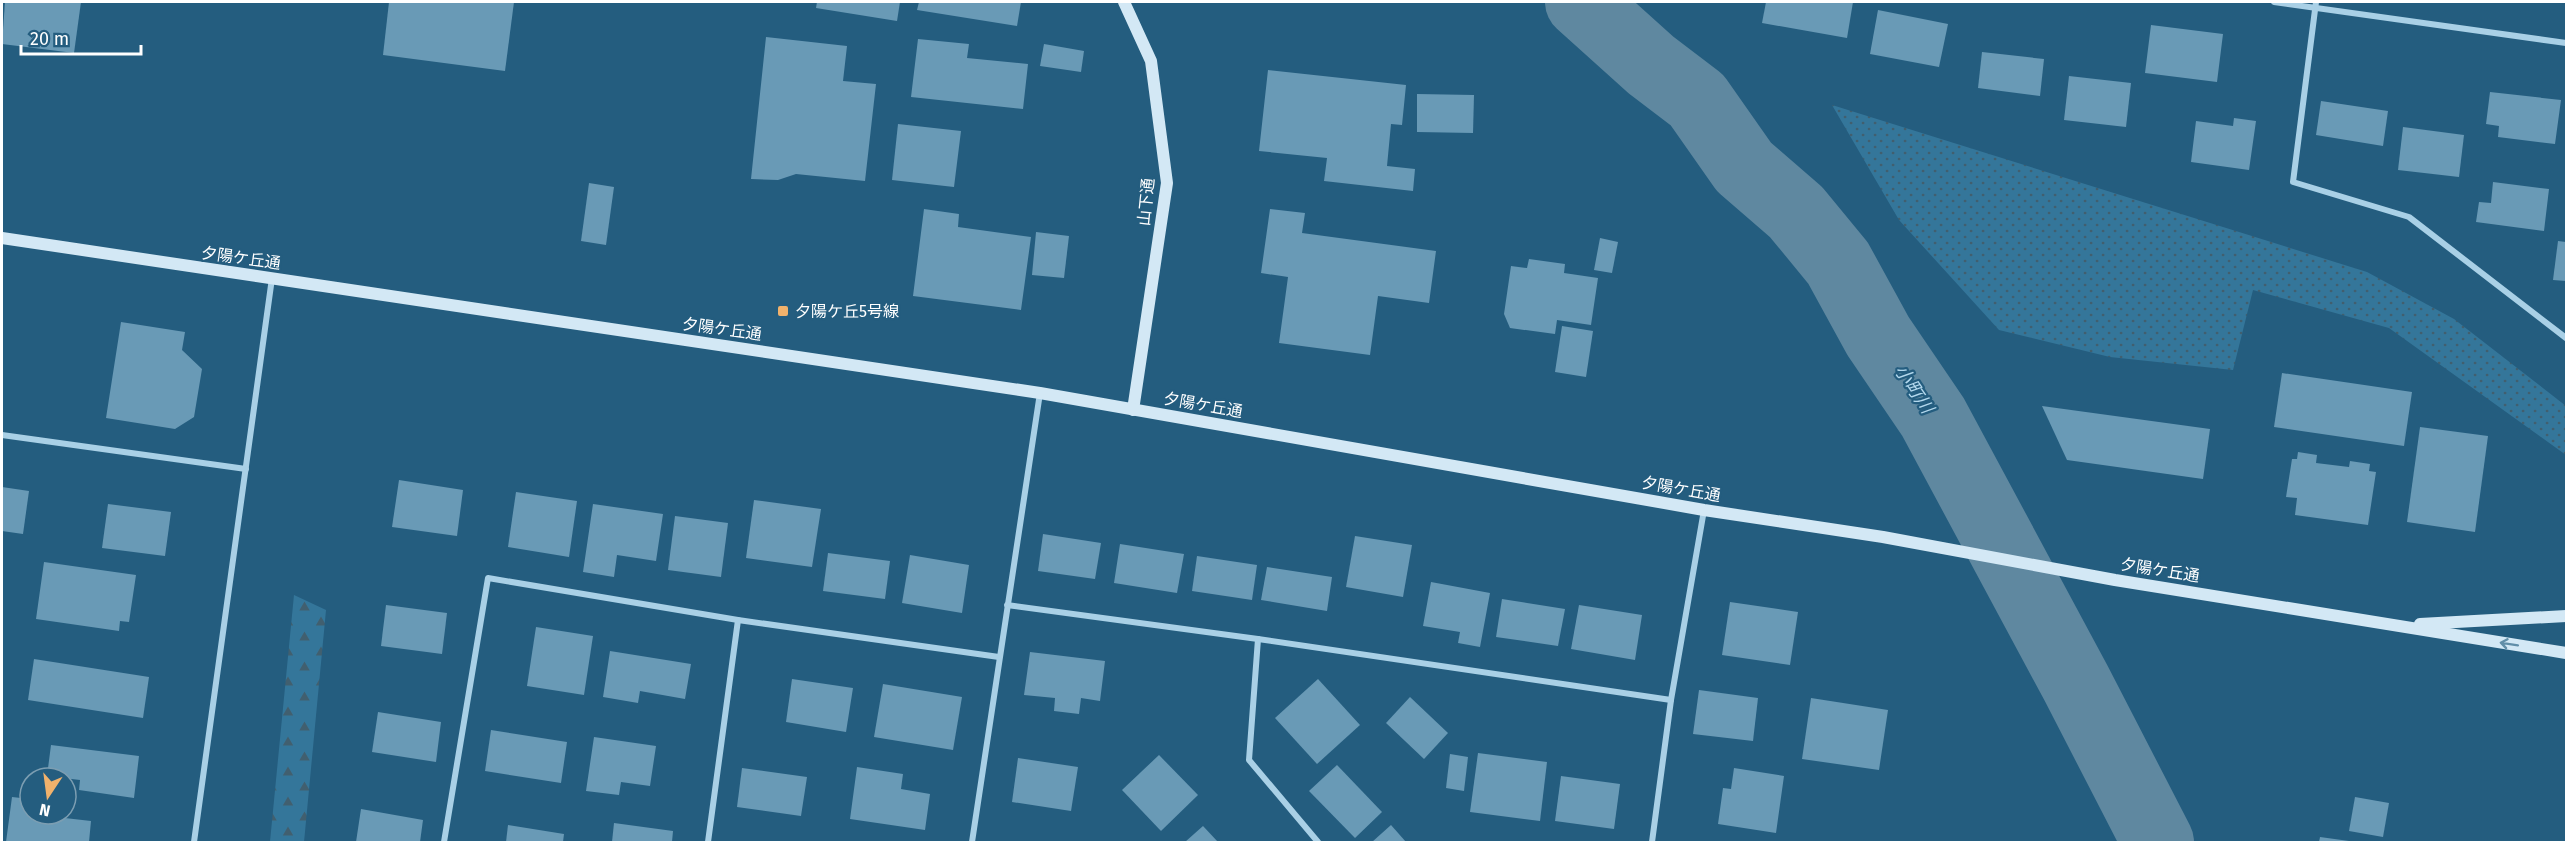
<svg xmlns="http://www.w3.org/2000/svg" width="2568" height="844" viewBox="0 0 2568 844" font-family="'Fira Sans','Noto Sans JP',sans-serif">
<defs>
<pattern id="forest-firs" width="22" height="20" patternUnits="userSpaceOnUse" patternTransform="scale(1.5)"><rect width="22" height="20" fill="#34769a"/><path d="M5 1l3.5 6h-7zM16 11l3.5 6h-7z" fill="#415f6f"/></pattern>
<pattern id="park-dots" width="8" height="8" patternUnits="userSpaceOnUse" patternTransform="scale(1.5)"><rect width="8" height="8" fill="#34769a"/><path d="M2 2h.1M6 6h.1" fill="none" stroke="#415f6f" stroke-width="1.8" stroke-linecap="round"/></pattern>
</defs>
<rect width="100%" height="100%" fill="#245d7f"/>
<path fill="url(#forest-firs)" d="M 294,595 L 326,610 L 304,842 L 270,842 Z"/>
<path fill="url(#park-dots)" d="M 1832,105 L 2367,272 L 2454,319 L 2566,406 L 2566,455 L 2389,328 L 2253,290 L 2233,370 L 2110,357 L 1999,330 L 1899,220 Z"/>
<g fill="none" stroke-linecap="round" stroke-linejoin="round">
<path stroke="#5f88a0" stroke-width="72" d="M 1581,2 L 1651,65 L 1697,100 L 1744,167 L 1796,212 L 1838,263 L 1878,336 L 1933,417 L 2076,683 L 2158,842"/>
</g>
<g fill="#699ab6">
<path d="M 5,2 L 81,2 L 74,53 L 2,44 Z"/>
<path d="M 389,2 L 514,2 L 505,71 L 383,55 Z"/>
<path d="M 817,2 L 900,2 L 897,21 L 816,8 Z"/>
<path d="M 919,2 L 1021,2 L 1017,26 L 917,10 Z"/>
<path d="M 1766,2 L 1853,2 L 1847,38 L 1762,23 Z"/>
<path d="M 1878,10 L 1948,24 L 1939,67 L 1870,54 Z"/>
<path d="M 2151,25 L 2223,34 L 2217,82 L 2145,73 Z"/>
<path d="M 766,37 L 847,46 L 843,81 L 876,84 L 865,181 L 796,174 L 778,180 L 751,179 Z"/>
<path d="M 918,39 L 969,44 L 967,58 L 1028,64 L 1023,109 L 911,97 Z"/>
<path d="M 1044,44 L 1084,51 L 1081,72 L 1040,66 Z"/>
<path d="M 1982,52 L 2044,59 L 2040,96 L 1978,88 Z"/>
<path d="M 1268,70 L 1406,85 L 1402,125 L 1391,124 L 1387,166 L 1415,169 L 1413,191 L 1324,181 L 1327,158 L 1259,151 Z"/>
<path d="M 2069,76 L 2131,83 L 2126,127 L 2064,120 Z"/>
<path d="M 2490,92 L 2561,100 L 2555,144 L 2498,137 L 2499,126 L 2486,124 Z"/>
<path d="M 1417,94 L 1474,95 L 1473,133 L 1417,132 Z"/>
<path d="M 2321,101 L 2388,111 L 2383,146 L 2316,135 Z"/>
<path d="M 2234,118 L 2256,121 L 2249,170 L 2191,162 L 2196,121 L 2233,126 Z"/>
<path d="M 898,124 L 961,131 L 954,187 L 892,180 Z"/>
<path d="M 2403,127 L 2464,135 L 2459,177 L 2398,170 Z"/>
<path d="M 2493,182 L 2549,189 L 2544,231 L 2476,222 L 2479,202 L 2491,203 Z"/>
<path d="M 589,183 L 614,187 L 606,245 L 581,241 Z"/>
<path d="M 924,209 L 959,214 L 958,227 L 1031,237 L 1021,310 L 913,296 Z"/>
<path d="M 1270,209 L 1305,213 L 1302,233 L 1436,251 L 1429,303 L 1378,296 L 1370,355 L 1279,343 L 1288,277 L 1261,273 Z"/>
<path d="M 1036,232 L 1069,236 L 1064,278 L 1032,275 Z"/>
<path d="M 1600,238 L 1618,242 L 1612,273 L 1594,270 Z"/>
<path d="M 2558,241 L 2566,242 L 2566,281 L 2553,280 Z"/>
<path d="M 1529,259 L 1565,264 L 1564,273 L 1598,278 L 1591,325 L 1557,320 L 1555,334 L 1510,328 L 1504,314 L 1511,266 L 1527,268 Z"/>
<path d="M 121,322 L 185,332 L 182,350 L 202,369 L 194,417 L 175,429 L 106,418 Z"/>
<path d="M 1562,326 L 1593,331 L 1586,377 L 1555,372 Z"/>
<path d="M 2282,373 L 2412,392 L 2404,446 L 2274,427 Z"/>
<path d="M 2042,406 L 2210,429 L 2203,479 L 2067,460 Z"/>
<path d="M 2420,427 L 2488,436 L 2475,532 L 2407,522 Z"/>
<path d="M 2298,452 L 2317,455 L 2316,463 L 2349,467 L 2350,461 L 2370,464 L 2369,471 L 2376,472 L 2368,525 L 2295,515 L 2297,498 L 2286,497 L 2292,459 L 2297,459 Z"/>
<path d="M 399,480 L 463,490 L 457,536 L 392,527 Z"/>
<path d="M 2,487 L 29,491 L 23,534 L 2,531 Z"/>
<path d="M 516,492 L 577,501 L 569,557 L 508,547 Z"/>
<path d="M 754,500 L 821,509 L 812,567 L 746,558 Z"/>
<path d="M 108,504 L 171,512 L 165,556 L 102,548 Z"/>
<path d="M 593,504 L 663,514 L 656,561 L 617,555 L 614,577 L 583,572 Z"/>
<path d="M 675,516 L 728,523 L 721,577 L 668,570 Z"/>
<path d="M 1043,534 L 1101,543 L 1095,579 L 1038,571 Z"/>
<path d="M 1355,536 L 1412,545 L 1403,597 L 1346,587 Z"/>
<path d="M 1120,544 L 1184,554 L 1177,593 L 1114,583 Z"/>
<path d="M 828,553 L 890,561 L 885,599 L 823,591 Z"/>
<path d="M 910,555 L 969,565 L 962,613 L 902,603 Z"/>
<path d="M 1197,556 L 1257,565 L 1252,600 L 1192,591 Z"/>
<path d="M 44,562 L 136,575 L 129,622 L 120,621 L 119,631 L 36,619 Z"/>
<path d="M 1267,567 L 1332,577 L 1327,611 L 1261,600 Z"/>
<path d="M 1431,582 L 1490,593 L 1480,647 L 1458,643 L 1460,632 L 1423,626 Z"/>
<path d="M 1502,599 L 1565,609 L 1558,646 L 1496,637 Z"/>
<path d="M 1730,602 L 1798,612 L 1790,665 L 1722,655 Z"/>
<path d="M 386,605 L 447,613 L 442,654 L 381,646 Z"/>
<path d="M 1579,605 L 1642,615 L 1635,660 L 1571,649 Z"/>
<path d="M 536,627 L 593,636 L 584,695 L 527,686 Z"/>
<path d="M 610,651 L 691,664 L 685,699 L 640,691 L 638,703 L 603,697 Z"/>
<path d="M 1030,652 L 1105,661 L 1100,701 L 1081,698 L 1079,714 L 1054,711 L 1055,698 L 1024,695 Z"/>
<path d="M 34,659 L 149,677 L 143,718 L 28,700 Z"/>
<path d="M 792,679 L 853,688 L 846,732 L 786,722 Z"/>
<path d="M 1318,679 L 1360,725 L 1317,764 L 1275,718 Z"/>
<path d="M 883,684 L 962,697 L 953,750 L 874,737 Z"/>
<path d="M 1699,690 L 1758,698 L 1753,741 L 1693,734 Z"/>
<path d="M 1410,697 L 1448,733 L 1424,759 L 1386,723 Z"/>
<path d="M 1811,698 L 1888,710 L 1879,770 L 1802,759 Z"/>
<path d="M 378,712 L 441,722 L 436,762 L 372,752 Z"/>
<path d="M 491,730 L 567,742 L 561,783 L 485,771 Z"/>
<path d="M 594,737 L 656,746 L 650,786 L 621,782 L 619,795 L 586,791 Z"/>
<path d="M 51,745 L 139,756 L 134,798 L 79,790 L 80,780 L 47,776 Z"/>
<path d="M 1478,753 L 1547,762 L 1540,821 L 1470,812 Z"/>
<path d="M 1450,754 L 1468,757 L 1464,791 L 1446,788 Z"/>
<path d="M 1159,755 L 1198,795 L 1161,831 L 1122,790 Z"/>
<path d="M 1018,758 L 1078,767 L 1071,811 L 1012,802 Z"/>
<path d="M 1337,765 L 1382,812 L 1355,838 L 1309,791 Z"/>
<path d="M 857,767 L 903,774 L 901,789 L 930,794 L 925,830 L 850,819 Z"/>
<path d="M 742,768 L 807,777 L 801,816 L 737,807 Z"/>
<path d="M 1734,768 L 1784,776 L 1776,833 L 1718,824 L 1723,788 L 1731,789 Z"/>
<path d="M 1561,776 L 1620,784 L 1614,829 L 1555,821 Z"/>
<path d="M 12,797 L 30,799 L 30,814 L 91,821 L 89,842 L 6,842 Z"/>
<path d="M 2355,797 L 2389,803 L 2383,837 L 2349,831 Z"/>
<path d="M 361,809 L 423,820 L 420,842 L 356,842 Z"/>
<path d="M 614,823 L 673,831 L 672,842 L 612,842 Z"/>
<path d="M 508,825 L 564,834 L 563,842 L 506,842 Z"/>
<path d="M 1391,825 L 1406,842 L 1372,842 Z"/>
<path d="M 1203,826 L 1218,842 L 1185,842 Z"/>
<path d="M 2320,837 L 2349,841 L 2349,842 L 2319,842 Z"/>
</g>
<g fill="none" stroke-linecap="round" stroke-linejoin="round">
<g stroke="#a9d0e6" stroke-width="6">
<path d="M 2274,2 L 2566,43"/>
<path d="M 2316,2 L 2293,182 L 2409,217 L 2566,338"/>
<path d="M 2,435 L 246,469"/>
<path d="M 1007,605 L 1258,639 L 1671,700"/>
<path d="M 1258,639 L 1249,760 L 1318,842"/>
<path d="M 194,842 L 272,278"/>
<path d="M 444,842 L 488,578 L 738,620 L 999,657"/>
<path d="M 708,842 L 738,620"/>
<path d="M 972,842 L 1040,393"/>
<path d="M 1652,842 L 1671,700 L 1704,510"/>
</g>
<g stroke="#d3e8f5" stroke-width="12">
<path d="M 1124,2 L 1151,61 L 1167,183 L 1133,410"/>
<path d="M 2,238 L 1040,393 L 1704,510 L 1883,537 L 2115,580 L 2566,653"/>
<path d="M 2420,624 L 2566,616"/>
</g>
</g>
<defs><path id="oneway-shaft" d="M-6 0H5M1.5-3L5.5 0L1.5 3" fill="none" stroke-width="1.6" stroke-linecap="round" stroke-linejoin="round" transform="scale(1.5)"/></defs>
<use stroke="#618ea8" href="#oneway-shaft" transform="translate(2509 644) rotate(-171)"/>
<rect fill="#f1b26c" stroke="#245d7f" stroke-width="2" x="777" y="305" width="12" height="12" rx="3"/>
<g text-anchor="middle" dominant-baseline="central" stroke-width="4.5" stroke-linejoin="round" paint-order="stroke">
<g font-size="16" fill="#fff" stroke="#245d7f">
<text transform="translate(1146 202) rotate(-84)">山下通</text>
<text transform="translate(241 258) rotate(8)">夕陽ケ丘通</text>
<text transform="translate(722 329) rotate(8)">夕陽ケ丘通</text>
<text transform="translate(1203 405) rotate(10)">夕陽ケ丘通</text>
<text transform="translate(1681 489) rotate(10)">夕陽ケ丘通</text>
<text transform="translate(2160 570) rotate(9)">夕陽ケ丘通</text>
</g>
<g font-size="16" fill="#fff" stroke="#245d7f" text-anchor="start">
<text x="795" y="311">夕陽ケ丘5号線</text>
</g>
<g font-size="18" font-style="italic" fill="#b4d9ee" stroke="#245d7f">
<text transform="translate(1914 389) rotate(56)">小町川</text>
</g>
</g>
<rect width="2568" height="844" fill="none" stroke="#ffffff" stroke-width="6"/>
<g transform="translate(48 796) rotate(193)"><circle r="28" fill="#245d7f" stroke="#7c9eb2" stroke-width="1.5"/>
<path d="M0-4.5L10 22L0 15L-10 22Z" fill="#f1b26c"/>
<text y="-9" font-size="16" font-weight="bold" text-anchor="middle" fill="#ffffff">N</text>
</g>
<path d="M21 45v9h120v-9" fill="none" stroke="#ffffff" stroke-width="3"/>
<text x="30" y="45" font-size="18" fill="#ffffff" stroke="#245d7f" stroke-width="4.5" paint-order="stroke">20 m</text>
</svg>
